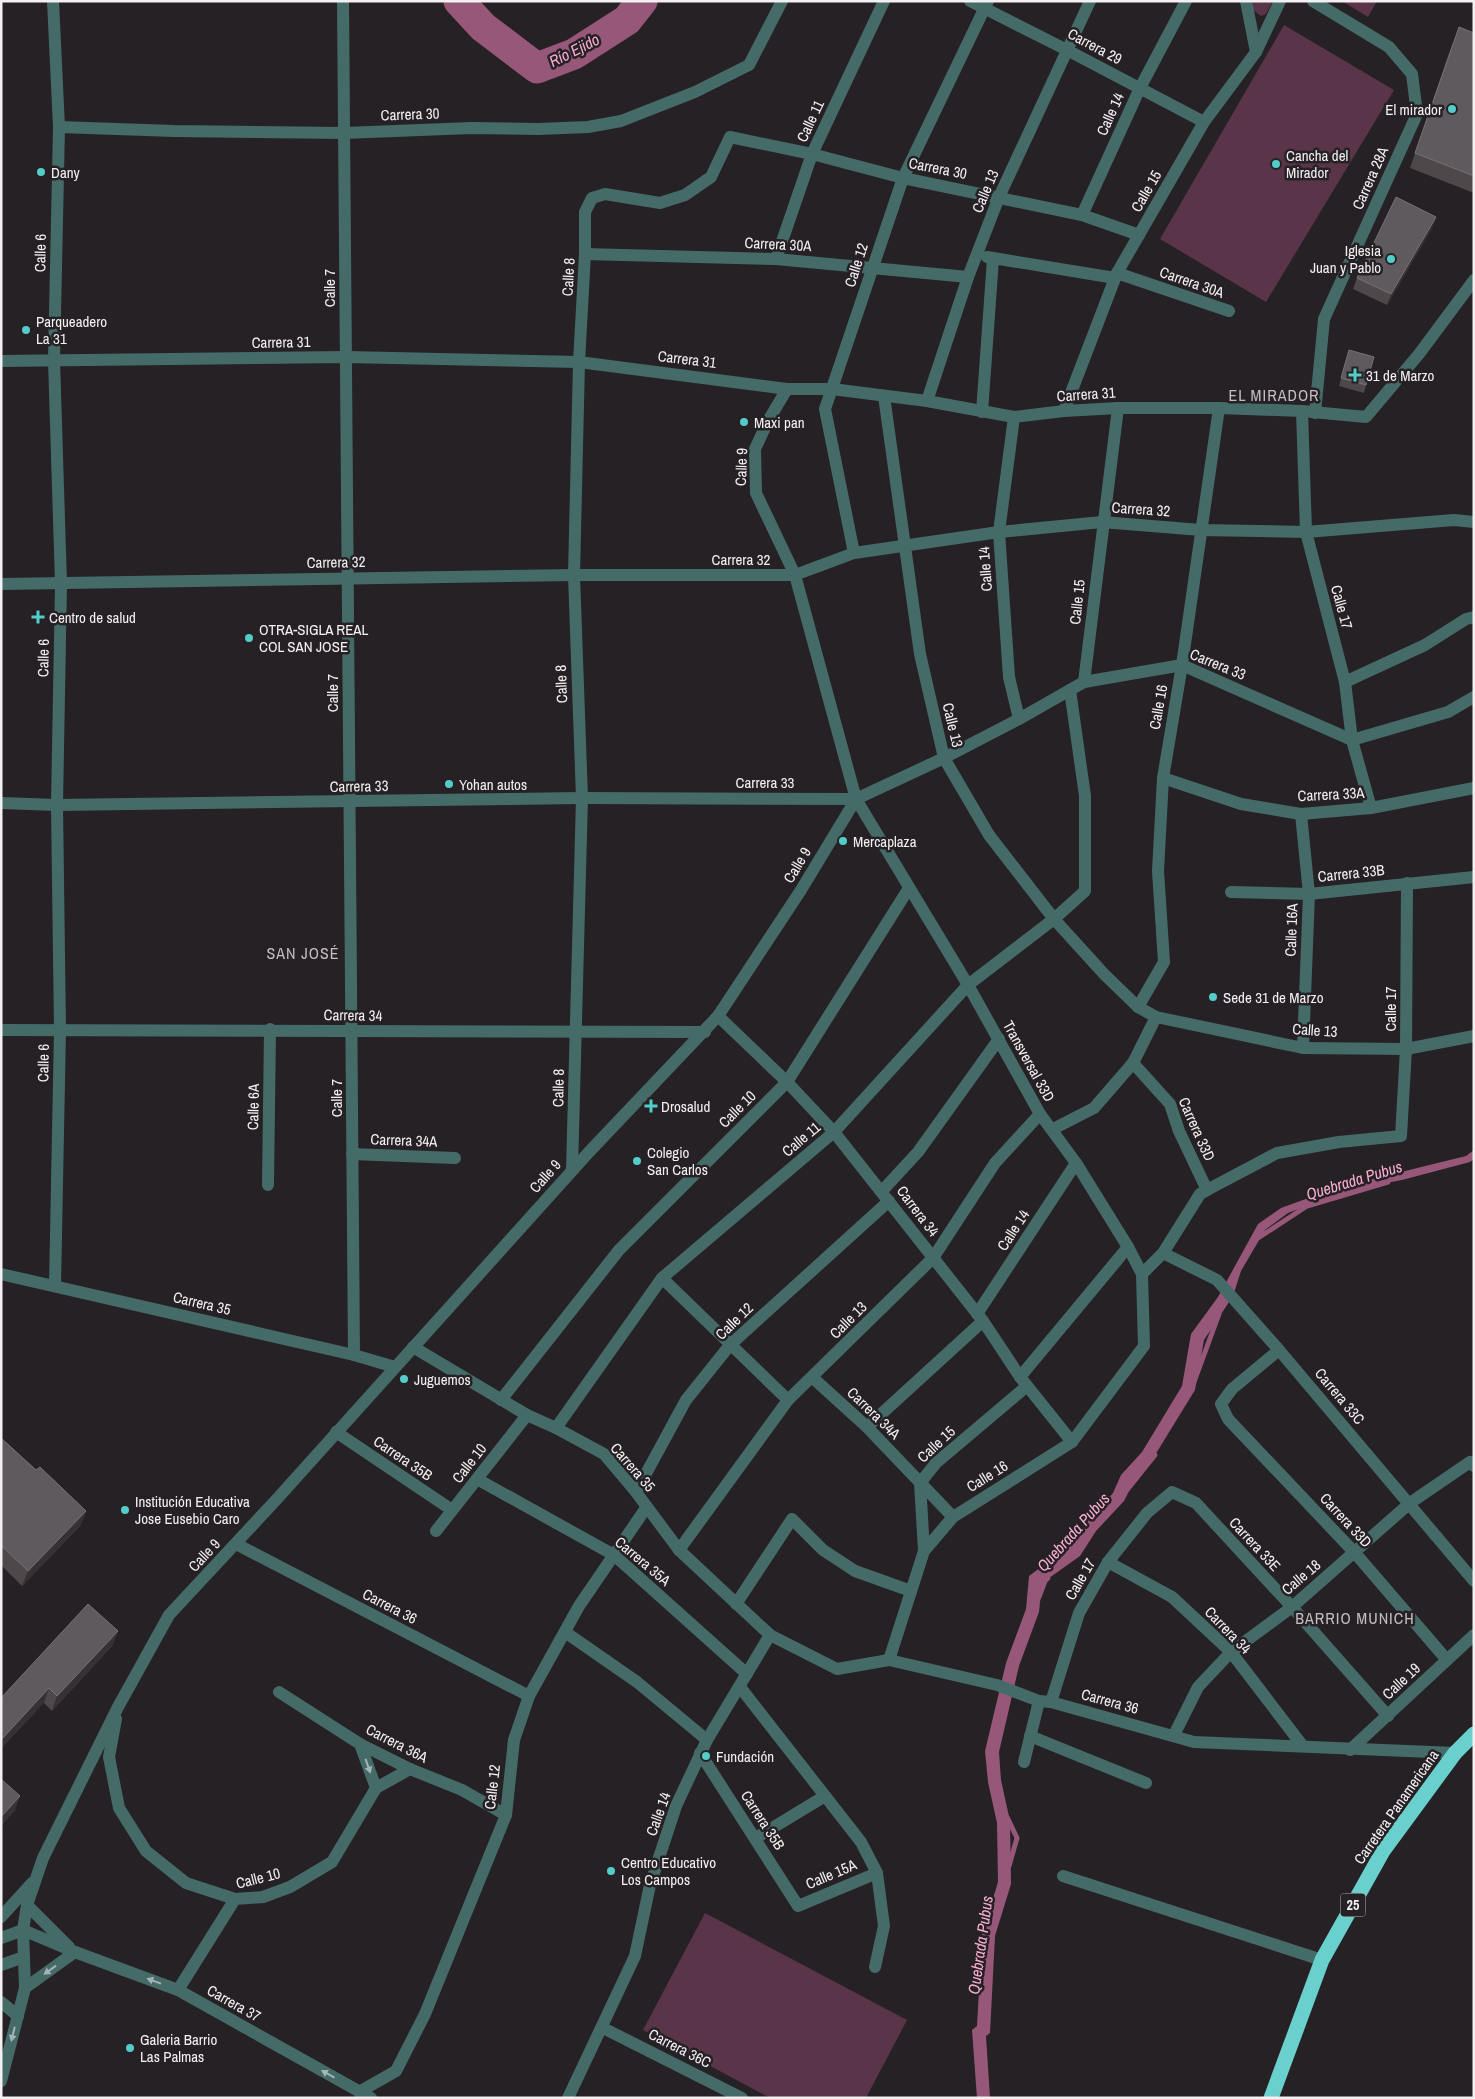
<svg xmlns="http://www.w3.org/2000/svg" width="1475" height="2099" viewBox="0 0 1475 2099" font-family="'Archivo Narrow',sans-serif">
<rect width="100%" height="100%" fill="#262124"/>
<g fill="#5a3448">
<path d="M 1250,1 L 1273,1 L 1266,14 L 1261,16 L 1253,10 Z"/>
<path d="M 1342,1 L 1377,1 L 1368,17 Z"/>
<path d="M 1284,25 L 1394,90 L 1266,302 L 1160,239 Z"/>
<path d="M 705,1913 L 907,2020 L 866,2098 L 770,2098 L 643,2030 Z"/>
</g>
<path fill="#975779" d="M 1474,1150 L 1474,1159 L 1470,1162 L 1402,1180 L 1370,1186 L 1314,1203 L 1288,1213 L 1265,1230 L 1241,1271 L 1233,1296 L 1204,1340 L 1195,1390 L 1152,1460 L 1133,1483 L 1124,1501 L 1096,1531 L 1080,1556 L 1042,1583 L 1039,1612 L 1019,1666 L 999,1752 L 1001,1780 L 1010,1821 L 1011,1884 L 995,1936 L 990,2033 L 986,2036 L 990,2098 L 977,2098 L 972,2030 L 977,2026 L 982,1934 L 998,1882 L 997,1823 L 988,1782 L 985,1751 L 1006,1663 L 1026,1609 L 1029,1576 L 1071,1545 L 1086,1523 L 1113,1493 L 1121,1475 L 1142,1452 L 1182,1386 L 1191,1334 L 1218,1297 L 1258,1224 L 1281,1208 L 1336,1188 L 1466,1156 Z"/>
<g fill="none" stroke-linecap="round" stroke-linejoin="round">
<g stroke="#975779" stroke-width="5">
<path d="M 1255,1240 L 1307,1206 L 1388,1182"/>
<path d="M 1194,1382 L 1219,1314"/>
<path d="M 1127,1490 L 1155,1455"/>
<path d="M 1039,1597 L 1045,1581 L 1048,1578"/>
<path d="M 1007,1817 L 1017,1838 L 1009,1866"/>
</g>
<path stroke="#975779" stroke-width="31" d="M 459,1 L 483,27 L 537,68 L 574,54 L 627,20 L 642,1"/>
<g stroke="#456b69" stroke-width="12">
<path d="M 53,1 L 59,127 L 54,360 L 61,583 L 57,805 L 60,1030 L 55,1286"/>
<path d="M 343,1 L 354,1355"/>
<path d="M 970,1 L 1067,50 L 1204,122"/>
<path d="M 1246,1 L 1256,52"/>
<path d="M 1313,1 L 1389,47 L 1412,74 L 1417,114 L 1324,319 L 1315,413"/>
<path d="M 59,127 L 174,131 L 344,133 L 471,128 L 538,129 L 588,127 L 621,121 L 695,92 L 749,65 L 782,1"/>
<path d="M 1082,215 L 1140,88 L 1186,1"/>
<path d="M 585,254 L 776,259 L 968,277"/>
<path d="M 987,257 L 1115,278"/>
<path d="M 776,259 L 812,154 L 884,1"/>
<path d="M 1117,273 L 1229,311"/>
<path d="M 1,361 L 346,357 L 579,362 L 787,389 L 832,389 L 927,401 L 1014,417 L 1064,411 L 1118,408 L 1219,408 L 1302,411 L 1366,417 L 1419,354 L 1474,280"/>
<path d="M 884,396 L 920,654 L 944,758 L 989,835 L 1054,919 L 1104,974 L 1138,1007 L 1156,1017 L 1303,1048 L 1406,1049 L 1474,1036"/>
<path d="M 927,401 L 968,277 L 999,197 L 1090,1"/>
<path d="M 1064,411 L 1117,273 L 1204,122 L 1256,52 L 1280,1"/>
<path d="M 1302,411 L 1306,532 L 1345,682 L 1352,740 L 1371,808"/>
<path d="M 982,412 L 993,259"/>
<path d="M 1014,417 L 999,532 L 1009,677 L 1019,719"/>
<path d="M 854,553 L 825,409 L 903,178 L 988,1"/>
<path d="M 1,584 L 574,575 L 795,575 L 854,553 L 999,532 L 1102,522 L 1201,530 L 1306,532 L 1454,520 L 1474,522"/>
<path d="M 1084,682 L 1118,408"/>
<path d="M 1345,682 L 1425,645 L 1466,619 L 1474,617"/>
<path d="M 1163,778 L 1241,804 L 1301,814 L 1371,808 L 1474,788"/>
<path d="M 856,799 L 968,985 L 1040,1114 L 1076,1163 L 1128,1247 L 1142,1274 L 1144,1346 L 1072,1442 L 953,1517 L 924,1551 L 889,1660"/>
<path d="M 1,803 L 57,805 L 582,798 L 856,799 L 944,758 L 1019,719 L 1084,682 L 1182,665 L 1352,740 L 1448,712 L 1474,697"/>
<path d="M 1301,814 L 1309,894 L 1303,1048"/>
<path d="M 1231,892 L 1309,894 L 1474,877"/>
<path d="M 1138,1007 L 1164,962 L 1158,871 L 1163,778 L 1182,665 L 1219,408"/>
<path d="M 718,1016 L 787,1082 L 834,1132 L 983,1321 L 1020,1377 L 1072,1442"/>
<path d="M 1,1030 L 705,1032"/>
<path d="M 1133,1063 L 1170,1104 L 1179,1131 L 1207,1190"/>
<path d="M 1053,1129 L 1094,1108 L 1133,1063 L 1156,1017"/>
<path d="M 352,1154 L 455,1158"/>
<path d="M 572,1170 L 582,798 L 574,575 L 579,362 L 585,254 L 585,212 L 592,198 L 605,194 L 660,203 L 685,195 L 711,177 L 730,137 L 812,154 L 903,178 L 1082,215 L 1139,235"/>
<path d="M 268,1185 L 270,1029"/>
<path d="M 882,1191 L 918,1152 L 999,1039"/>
<path d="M 1163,1253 L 1217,1280 L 1279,1350 L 1474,1581"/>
<path d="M 1,1274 L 354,1355 L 395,1367"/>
<path d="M 1142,1274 L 1163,1253 L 1200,1194 L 1207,1190 L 1277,1153 L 1339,1142 L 1401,1136 L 1406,1049 L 1407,883"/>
<path d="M 662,1278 L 788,1400"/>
<path d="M 977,1314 L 1076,1163"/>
<path d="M 413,1347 L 527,1415 L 556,1428 L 604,1454 L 636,1492 L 679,1550 L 770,1635 L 837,1669 L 889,1660 L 997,1685 L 1039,1701 L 1051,1702 L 1194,1742 L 1455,1753"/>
<path d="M 1279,1350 L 1232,1389 L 1221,1404 L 1228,1419 L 1355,1553 L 1447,1660"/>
<path d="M 1020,1377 L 1128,1247"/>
<path d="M 813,1378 L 867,1427 L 953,1517"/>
<path d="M 501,1400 L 619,1250 L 787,1082 L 909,888"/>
<path d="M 867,1427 L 983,1321"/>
<path d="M 556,1428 L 662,1278 L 834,1132 L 968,985 L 1054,919 L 1085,891 L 1085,796 L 1070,690"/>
<path d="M 336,1432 L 452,1510"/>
<path d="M 477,1479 L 614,1555 L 747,1674"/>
<path d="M 636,1492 L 686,1400 L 730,1345 L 889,1201"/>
<path d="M 436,1531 L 527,1415"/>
<path d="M 236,1544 L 529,1696"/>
<path d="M 679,1550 L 788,1400 L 933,1258 L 995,1163 L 1040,1114"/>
<path d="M 924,1551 L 920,1483 L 936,1463 L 1027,1386"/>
<path d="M 1108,1562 L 1172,1597 L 1231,1652 L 1302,1745"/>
<path d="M 736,1604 L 792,1519 L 823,1550 L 855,1571 L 911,1591"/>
<path d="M 565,1632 L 637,1682 L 707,1740"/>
<path d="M 740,1687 L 861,1842 L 877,1873 L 884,1926 L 875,1967"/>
<path d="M 279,1692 L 360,1744 L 410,1769 L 462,1790 L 506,1815"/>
<path d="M 1051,1702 L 1079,1613 L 1108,1562 L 1147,1513 L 1172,1492 L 1196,1503 L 1292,1607 L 1388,1716"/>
<path d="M 116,1719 L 109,1757 L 119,1808 L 146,1851 L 186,1883 L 235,1899"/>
<path d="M 1174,1735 L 1198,1687 L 1231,1652 L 1292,1607 L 1410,1503 L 1470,1462 L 1474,1466"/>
<path d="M 1030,1736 L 1146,1783"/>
<path d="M 360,1744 L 376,1788"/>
<path d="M 1350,1750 L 1474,1635"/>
<path d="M 700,1753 L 798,1906 L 877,1873"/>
<path d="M 1024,1762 L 1039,1701"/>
<path d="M 756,1838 L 825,1796"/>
<path d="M 1063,1876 L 1322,1960"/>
<path d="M 27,1905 L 69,1947"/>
<path d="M 1,1917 L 32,1883"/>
<path d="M 23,1930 L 75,1952 L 178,1990 L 371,2098"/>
<path d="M 1,1938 L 23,1930"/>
<path d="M 1,1965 L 24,1957"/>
<path d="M 25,1988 L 75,1952"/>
<path d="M 178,1990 L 235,1899 L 263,1897 L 290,1887 L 332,1862 L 376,1788 L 410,1769"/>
<path d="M 1,2002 L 18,2016"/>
<path d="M 603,2028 L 742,2098"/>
<path d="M 1,2081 L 25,1988 L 23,1930 L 27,1905 L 43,1858 L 118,1707 L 169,1615 L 276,1500 L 589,1152 L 718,1016 L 801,890 L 856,799 L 795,575 L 756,493 L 755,449 L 768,421 L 787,389"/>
<path d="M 359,2092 L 396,2071 L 425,2014 L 506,1815 L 514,1740 L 529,1696 L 579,1606 L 646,1508"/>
<path d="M 568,2098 L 635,1956 L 650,1885 L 676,1806 L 707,1740 L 770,1635"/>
</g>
<path stroke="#6ad0cd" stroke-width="15" d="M 1271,2098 L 1322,1960 L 1383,1851 L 1455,1753 L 1474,1734"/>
</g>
<g fill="#4e484b">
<path d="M 1474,33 L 1474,193 L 1410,168 L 1453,42 Z"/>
<path d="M 1436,217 L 1432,228 L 1387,305 L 1353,289 L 1357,278 Z"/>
<path d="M 1349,350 L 1366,385 L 1364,393 L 1339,386 Z"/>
<path d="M 1,1438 L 36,1470 L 86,1511 L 80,1526 L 22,1586 L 1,1565 Z"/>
<path d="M 118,1631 L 112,1646 L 52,1711 L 44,1703 L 1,1698 Z"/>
</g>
<g fill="#363134">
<path d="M 1436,217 L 1432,228 L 1387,305 L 1391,294 Z"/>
<path d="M 86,1511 L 80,1526 L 22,1586 L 28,1571 Z"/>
<path d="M 118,1631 L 112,1646 L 52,1711 L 57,1696 Z"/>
<path d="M 49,1688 L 44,1703 L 1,1749 L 1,1740 Z"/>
<path d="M 20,1796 L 15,1811 L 1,1826 L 1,1817 Z"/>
</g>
<g fill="#5f5a5d" stroke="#777174">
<path d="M 1459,27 L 1474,33 L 1474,176 L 1415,153 Z"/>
<path d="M 1396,197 L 1436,217 L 1391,294 L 1357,278 Z"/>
<path d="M 1349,350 L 1374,357 L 1366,385 L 1341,378 Z"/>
<path d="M 1,1438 L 36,1470 L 40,1467 L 86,1511 L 28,1571 L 1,1545 Z"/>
<path d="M 88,1604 L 118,1631 L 57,1696 L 49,1688 L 1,1740 L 1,1698 Z"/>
<path d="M 1,1779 L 20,1796 L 1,1817 Z"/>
</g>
<defs><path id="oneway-solid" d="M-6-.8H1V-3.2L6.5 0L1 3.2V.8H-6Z" transform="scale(1.25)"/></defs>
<g fill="#a5b4b4">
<use href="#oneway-solid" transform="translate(368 1766) rotate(70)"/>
<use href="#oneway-solid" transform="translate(50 1970) rotate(144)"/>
<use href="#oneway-solid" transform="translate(154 1981) rotate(-160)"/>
<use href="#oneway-solid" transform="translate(13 2034) rotate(104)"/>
<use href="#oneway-solid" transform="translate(328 2074) rotate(-151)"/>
</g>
<g fill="#53cdca" stroke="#262124" stroke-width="2">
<circle cx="1452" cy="109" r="5"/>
<circle cx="1276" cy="164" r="5"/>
<circle cx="41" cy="172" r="5"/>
<circle cx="1391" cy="259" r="5"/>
<circle cx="26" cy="330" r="5"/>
<path d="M1352.5 367.5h5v5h5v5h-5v5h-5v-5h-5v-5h5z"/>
<circle cx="744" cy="422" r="5"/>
<path d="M35.5 609.5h5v5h5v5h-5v5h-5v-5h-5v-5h5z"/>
<circle cx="249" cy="638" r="5"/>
<circle cx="449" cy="784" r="5"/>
<circle cx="843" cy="841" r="5"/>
<circle cx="1213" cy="997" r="5"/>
<path d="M648.5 1098.5h5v5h5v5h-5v5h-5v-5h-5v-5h5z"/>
<circle cx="637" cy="1161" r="5"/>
<circle cx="404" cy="1379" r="5"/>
<circle cx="125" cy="1510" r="5"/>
<circle cx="706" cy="1756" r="5"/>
<circle cx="611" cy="1871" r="5"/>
<circle cx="130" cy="2048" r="5"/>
</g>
<g text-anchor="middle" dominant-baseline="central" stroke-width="5" stroke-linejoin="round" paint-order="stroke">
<rect fill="#262124" stroke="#b6b2b4" stroke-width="1" x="1340.5" y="1893.5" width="25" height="23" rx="4"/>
<g font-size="14" font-weight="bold" fill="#f4f0f2">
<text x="1353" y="1905">25</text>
</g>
<g font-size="15" fill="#f4f0f2" stroke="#262124">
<text transform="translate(1095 46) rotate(28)">Carrera 29</text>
<text transform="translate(410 114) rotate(-2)">Carrera 30</text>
<text transform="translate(1110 114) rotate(-66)">Calle 14</text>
<text transform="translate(810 121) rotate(-65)">Calle 11</text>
<text transform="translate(938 168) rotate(11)">Carrera 30</text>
<text transform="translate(1370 178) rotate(-66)">Carrera 28A</text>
<text transform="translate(985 191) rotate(-67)">Calle 13</text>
<text transform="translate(1146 191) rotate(-60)">Calle 15</text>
<text transform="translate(778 244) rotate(3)">Carrera 30A</text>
<text transform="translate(40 253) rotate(-89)">Calle 6</text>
<text transform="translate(856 265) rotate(-72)">Calle 12</text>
<text transform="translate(568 277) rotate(-87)">Calle 8</text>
<text transform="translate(1192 282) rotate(19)">Carrera 30A</text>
<text transform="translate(329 288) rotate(-90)">Calle 7</text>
<text transform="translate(281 342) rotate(-1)">Carrera 31</text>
<text transform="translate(687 359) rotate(7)">Carrera 31</text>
<text transform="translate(1086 394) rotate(-4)">Carrera 31</text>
<text transform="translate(741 467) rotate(-88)">Calle 9</text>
<text transform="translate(1141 509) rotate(4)">Carrera 32</text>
<text x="741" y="559">Carrera 32</text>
<text transform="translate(336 562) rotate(-1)">Carrera 32</text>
<text transform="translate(985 569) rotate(-94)">Calle 14</text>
<text transform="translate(1077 602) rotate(-84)">Calle 15</text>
<text transform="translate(1342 607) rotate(75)">Calle 17</text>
<text transform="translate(43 658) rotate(-89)">Calle 6</text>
<text transform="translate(1218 664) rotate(22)">Carrera 33</text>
<text transform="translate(561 684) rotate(-92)">Calle 8</text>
<text transform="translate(332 693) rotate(-90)">Calle 7</text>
<text transform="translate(1158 707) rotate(-80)">Calle 16</text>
<text transform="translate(953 725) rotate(77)">Calle 13</text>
<text x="765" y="782">Carrera 33</text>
<text transform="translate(359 786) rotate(-1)">Carrera 33</text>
<text transform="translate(1331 794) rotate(-3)">Carrera 33A</text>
<text transform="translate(797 865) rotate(-59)">Calle 9</text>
<text transform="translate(1351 873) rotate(-6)">Carrera 33B</text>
<text transform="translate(1291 930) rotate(-88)">Calle 16A</text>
<text transform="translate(1390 1009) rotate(-90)">Calle 17</text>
<text transform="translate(353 1015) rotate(1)">Carrera 34</text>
<text transform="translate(1315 1030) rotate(4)">Calle 13</text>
<text transform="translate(1029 1061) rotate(61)">Transversal 33D</text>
<text transform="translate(43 1063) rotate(-89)">Calle 6</text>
<text transform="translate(558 1088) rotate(-89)">Calle 8</text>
<text transform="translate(336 1098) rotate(-90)">Calle 7</text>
<text transform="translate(253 1107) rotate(-89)">Calle 6A</text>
<text transform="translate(737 1109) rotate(-45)">Calle 10</text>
<text transform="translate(1197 1129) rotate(66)">Carrera 33D</text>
<text transform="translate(801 1139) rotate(-40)">Calle 11</text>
<text transform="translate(404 1140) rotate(2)">Carrera 34A</text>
<text transform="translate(545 1176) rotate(-48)">Calle 9</text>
<text transform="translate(918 1211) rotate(53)">Carrera 34</text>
<text transform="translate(1013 1230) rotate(-57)">Calle 14</text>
<text transform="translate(202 1303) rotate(13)">Carrera 35</text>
<text transform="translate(848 1320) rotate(-45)">Calle 13</text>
<text transform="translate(734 1321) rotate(-44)">Calle 12</text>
<text transform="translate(1340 1396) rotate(50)">Carrera 33C</text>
<text transform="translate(874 1413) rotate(44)">Carrera 34A</text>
<text transform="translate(936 1444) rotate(-43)">Calle 15</text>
<text transform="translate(403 1458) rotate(34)">Carrera 35B</text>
<text transform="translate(469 1463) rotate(-52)">Calle 10</text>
<text transform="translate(633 1467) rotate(49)">Carrera 35</text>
<text transform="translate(987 1476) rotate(-32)">Calle 16</text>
<text transform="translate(1346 1520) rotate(47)">Carrera 33D</text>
<text transform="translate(1255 1544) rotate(47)">Carrera 33E</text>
<text transform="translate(204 1555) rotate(-47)">Calle 9</text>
<text transform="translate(643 1561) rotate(40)">Carrera 35A</text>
<text transform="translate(1301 1577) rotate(-40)">Calle 18</text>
<text transform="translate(1080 1579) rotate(-60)">Calle 17</text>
<text transform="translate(390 1606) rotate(27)">Carrera 36</text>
<text transform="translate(1228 1630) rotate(46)">Carrera 34</text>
<text transform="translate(1401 1681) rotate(-43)">Calle 19</text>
<text transform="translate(1110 1701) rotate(15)">Carrera 36</text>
<text transform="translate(397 1743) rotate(27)">Carrera 36A</text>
<text transform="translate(492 1787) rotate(-83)">Calle 12</text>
<text transform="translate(1396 1807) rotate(-55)">Carretera Panamericana</text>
<text transform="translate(658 1814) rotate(-70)">Calle 14</text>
<text transform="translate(763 1820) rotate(57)">Carrera 35B</text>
<text transform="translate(831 1874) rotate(-23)">Calle 15A</text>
<text transform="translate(258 1878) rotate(-14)">Calle 10</text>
<text transform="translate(234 2003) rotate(29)">Carrera 37</text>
<text transform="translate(680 2048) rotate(27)">Carrera 36C</text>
</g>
<g font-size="15" fill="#f4f0f2" stroke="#262124" text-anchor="start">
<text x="1442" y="109" text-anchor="end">El mirador</text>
<text x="1286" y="155">Cancha del<tspan x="1286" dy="17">Mirador</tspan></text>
<text x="51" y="172">Dany</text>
<text x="1381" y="250" text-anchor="end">Iglesia<tspan x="1381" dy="17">Juan y Pablo</tspan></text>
<text x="36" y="321">Parqueadero<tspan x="36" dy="17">La 31</tspan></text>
<text x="1366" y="375">31 de Marzo</text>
<text x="754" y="422">Maxi pan</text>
<text x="49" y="617">Centro de salud</text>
<text x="259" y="629">OTRA-SIGLA REAL<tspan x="259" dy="17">COL SAN JOSE</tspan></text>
<text x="459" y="784">Yohan autos</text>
<text x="853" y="841">Mercaplaza</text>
<text x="1223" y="997">Sede 31 de Marzo</text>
<text x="661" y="1106">Drosalud</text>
<text x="647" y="1152">Colegio<tspan x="647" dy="17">San Carlos</tspan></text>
<text x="414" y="1379">Juguemos</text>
<text x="135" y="1501">Institución Educativa<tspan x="135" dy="17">Jose Eusebio Caro</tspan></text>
<text x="716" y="1756">Fundación</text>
<text x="621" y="1862">Centro Educativo<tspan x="621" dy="17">Los Campos</tspan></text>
<text x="140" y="2039">Galeria Barrio<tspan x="140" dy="17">Las Palmas</tspan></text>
</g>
<g font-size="16" font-style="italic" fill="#faaed5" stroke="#262124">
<text transform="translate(574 50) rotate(-27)">Río Ejido</text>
<text transform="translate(1354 1180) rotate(-17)">Quebrada Pubus</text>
<text transform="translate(1073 1532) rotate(-48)">Quebrada Pubus</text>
<text transform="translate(980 1945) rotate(-82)">Quebrada Pubus</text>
</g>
<g font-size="16" letter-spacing="1" fill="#c5bdc1" stroke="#262124">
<text x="1274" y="395">EL MIRADOR</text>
<text x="303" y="953">SAN JOSÉ</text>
<text x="1355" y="1618">BARRIO MUNICH</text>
</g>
</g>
<rect width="1475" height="2099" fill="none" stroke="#f4f0f2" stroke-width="5"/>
</svg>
